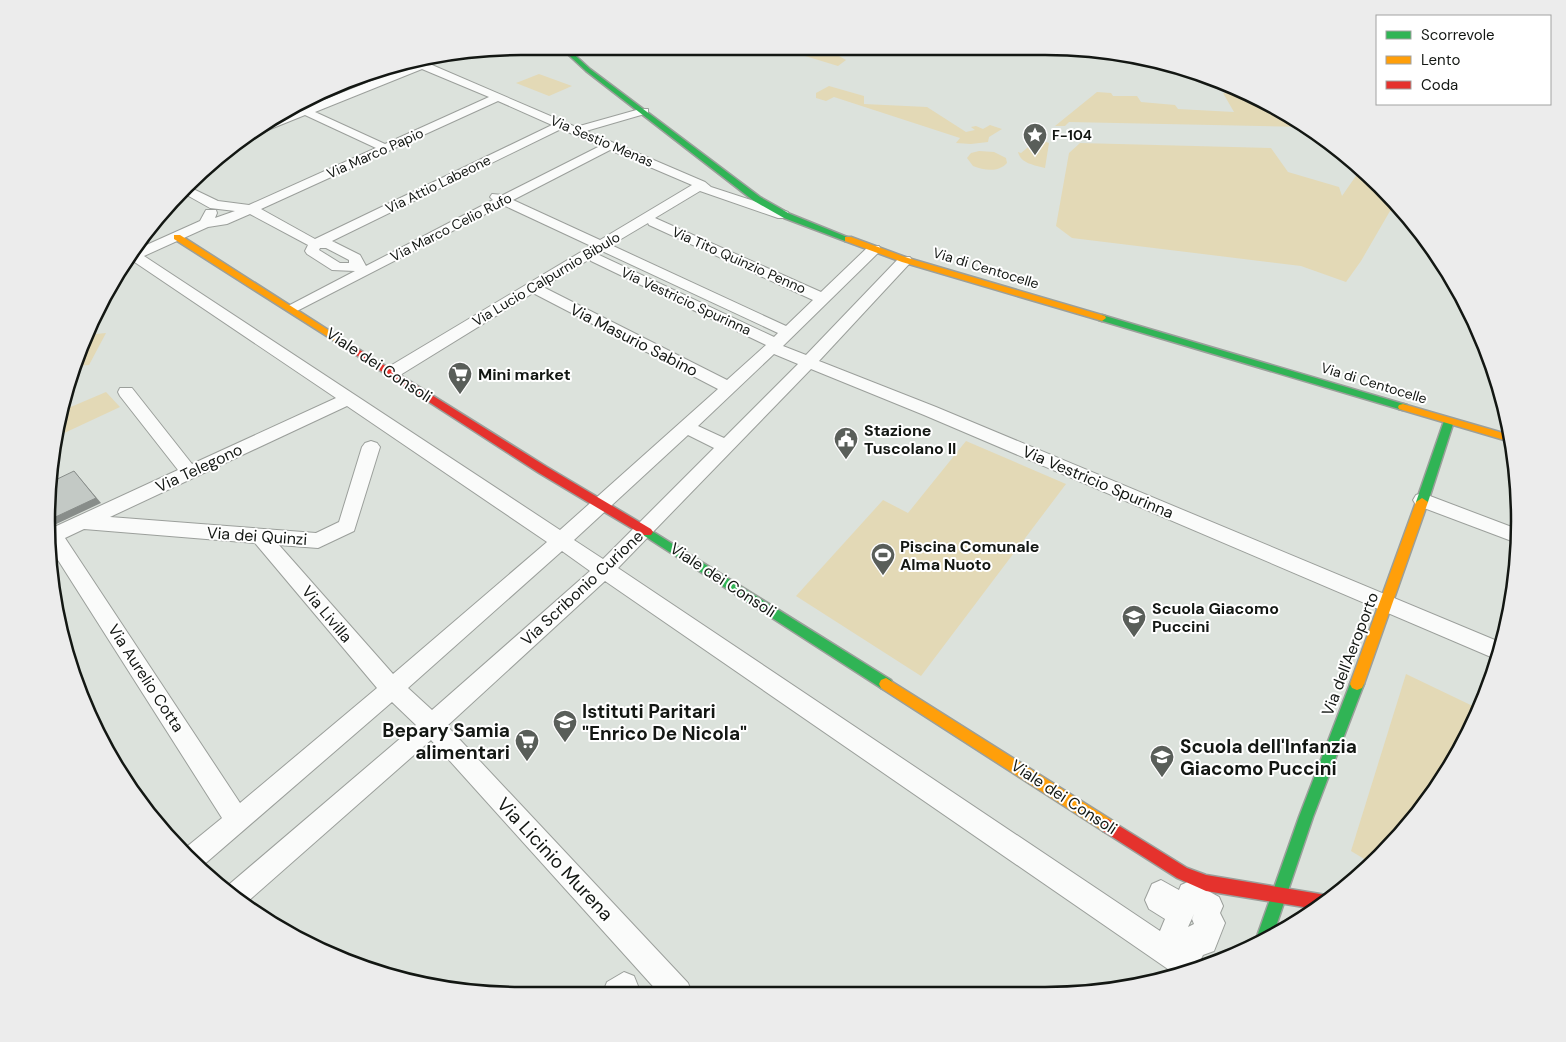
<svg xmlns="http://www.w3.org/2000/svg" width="1566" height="1042" viewBox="0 0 1566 1042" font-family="'DM Sans',sans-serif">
<rect width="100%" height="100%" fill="#dce2dc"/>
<g fill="#e3d9b6">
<path d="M 799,48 L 825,48 L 846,60 L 838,66 L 792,52 Z"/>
<path d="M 539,74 L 572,86 L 549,96 L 516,83 Z"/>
<path d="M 829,86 L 864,96 L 864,104 L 927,107 L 966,132 L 975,130 L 971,127 L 976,126 L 983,129 L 990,125 L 1002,129 L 989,137 L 988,142 L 971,144 L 956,143 L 960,138 L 834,97 L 826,101 L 816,98 L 816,93 Z"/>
<path d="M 1097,92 L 1111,93 L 1113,96 L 1137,96 L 1141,102 L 1175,105 L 1178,109 L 1234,112 L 1223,93 L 1255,95 L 1303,127 L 1069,122 L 1065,126 L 1055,126 Z"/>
<path d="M 1038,139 L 1049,143 L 1045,168 C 1035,165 1021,164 1018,152 L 1021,153 Z"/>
<path d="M 1080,143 L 1271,148 L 1288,172 L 1339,187 L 1342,196 L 1360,170 L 1364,171 L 1406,215 L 1390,211 L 1361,261 L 1346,282 L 1301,266 L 1072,238 L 1056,226 L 1069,153 Z"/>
<path d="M 979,151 L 994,152 L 1006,158 L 1007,163 C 998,173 984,170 973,166 L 967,158 L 971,153 Z"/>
<path d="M 106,333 L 89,365 L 76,366 L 85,335 Z"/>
<path d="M 106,392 L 120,407 L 60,435 L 66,409 Z"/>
<path d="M 966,441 L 1066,484 L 921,676 L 796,596 L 883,500 L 908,513 Z"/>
<path d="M 1406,674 L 1479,709 L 1456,759 L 1402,834 L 1371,863 L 1351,851 Z"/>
</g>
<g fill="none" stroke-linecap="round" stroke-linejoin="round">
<defs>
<g id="street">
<path d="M 425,62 L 576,127 L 640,109 L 648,109 L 648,113 L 586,131 L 705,182 L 711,187 L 788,212 L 789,215 L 788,218 L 778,218 L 700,191 L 655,218 L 821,292 L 869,246 L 879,246 L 881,249 L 879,252 L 783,346 L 806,355 L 900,257 L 910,257 L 912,260 L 910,263 L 819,361 L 936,407 L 1502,643 L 1498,660 L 924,415 L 811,369 L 618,568 L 1160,931 L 1165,919 L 1149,909 L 1145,900 L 1152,884 L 1161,880 L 1179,890 L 1181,885 L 1190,881 L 1219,897 L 1223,906 L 1220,913 L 1225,923 L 1214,951 L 1203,955 L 1201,959 L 1206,965 L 1178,976 L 605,581 L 447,726 L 688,983 L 692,993 L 659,993 L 431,740 L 246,903 L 225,889 L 226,887 L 416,725 L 392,702 L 200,868 L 184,849 L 222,818 L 51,549 L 50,529 L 178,470 L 120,396 L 118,392 L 120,388 L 132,388 L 192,464 L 336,398 L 133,261 L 127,262 L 133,251 L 200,221 L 206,210 L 216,210 L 217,213 L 215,218 L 235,211 L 210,208 L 185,194 L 191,188 L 218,201 L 249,205 L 376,148 L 305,115 L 253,136 L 246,137 L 256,127 L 296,111 L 293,109 L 300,105 L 306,107 L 414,64 ZM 422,69 L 489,97 L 385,144 L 315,112 ZM 498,101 L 552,125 L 315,239 L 261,209 ZM 561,129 L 600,146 L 503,195 L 492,194 L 490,197 L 493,200 L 366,266 L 360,255 L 332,241 ZM 610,150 L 692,185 L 600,240 L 513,200 ZM 503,205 L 591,246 L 385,369 L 383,373 L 385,377 L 397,377 L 533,293 L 718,389 L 560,530 L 144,256 L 208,227 L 227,224 L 250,214 L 308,245 L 305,251 L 307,254 L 332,270 L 355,271 L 288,306 L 286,309 L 293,313 ZM 648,223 L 649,225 L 813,300 L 786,326 L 611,245 ZM 320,248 L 326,248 L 349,260 L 349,263 L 340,263 L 319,250 ZM 602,251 L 778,333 L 774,337 L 597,254 ZM 590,259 L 591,261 L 766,345 L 727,380 L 543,287 ZM 774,354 L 798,364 L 724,438 L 698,426 ZM 347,406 L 547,542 L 393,674 L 279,545 L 318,548 L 354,531 L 380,447 L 377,443 L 371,441 L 365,443 L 362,447 L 339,522 L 316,533 L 110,517 ZM 688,435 L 714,448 L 603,559 L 574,540 ZM 84,529 L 255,543 L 377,688 L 240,803 L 65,538 ZM 562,551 L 590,571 L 432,710 L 408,688 ZM 1194,914 L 1192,919 L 1194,924 L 1188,927 Z"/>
<path d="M 1422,493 L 1517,529 L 1517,543 L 1416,505 L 1413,500 L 1416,495 Z"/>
<path d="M 624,972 L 634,976 L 638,986 L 635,993 L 603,992 L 607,982 Z"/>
</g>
<g id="fast">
<path d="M 560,47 L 566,47 L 590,69 L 760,197 L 790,214 L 852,239 L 845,241 L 784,218 L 754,201 L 586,71 Z"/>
<path d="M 1102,315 L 1407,405 L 1408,407 L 1403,410 L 1399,409 L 1099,320 L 1098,318 Z"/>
<path d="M 1449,418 L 1454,421 L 1428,502 L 1422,506 L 1418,505 L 1416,502 L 1444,421 Z"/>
<path d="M 647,528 L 891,680 L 893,684 L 891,688 L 886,690 L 881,688 L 643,535 L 641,532 L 643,529 Z"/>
<path d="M 1357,678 L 1362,680 L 1364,684 L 1313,817 L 1273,935 L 1257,946 L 1255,942 L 1299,817 L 1350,684 L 1352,680 Z"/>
</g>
<g id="slow">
<path d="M 174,235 L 180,235 L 344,340 L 342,342 L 336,342 L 174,239 Z"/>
<path d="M 845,237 L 851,237 L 908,258 L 1105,316 L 1106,318 L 1102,321 L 1099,320 L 902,262 L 845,241 Z"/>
<path d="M 1403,404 L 1510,435 L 1511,442 L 1399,409 L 1398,407 L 1399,405 Z"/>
<path d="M 1422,498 L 1428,502 L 1364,684 L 1362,688 L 1357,690 L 1352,688 L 1350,684 L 1416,502 Z"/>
<path d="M 886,678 L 1113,821 L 1115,826 L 1113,831 L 1108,833 L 1103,831 L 881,688 L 879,684 L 881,680 Z"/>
</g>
<g id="jam">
<path d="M 339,337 L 547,467 L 651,529 L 653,532 L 651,535 L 643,535 L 539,473 L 336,342 L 334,340 Z"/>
<path d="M 1108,819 L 1187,868 L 1206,875 L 1326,895 L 1332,899 L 1316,909 L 1206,891 L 1177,878 L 1103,831 L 1101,826 L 1103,821 Z"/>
</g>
</defs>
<use href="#street" stroke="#9b9f9b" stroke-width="2"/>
<use href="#fast" stroke="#9b9f9b" stroke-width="3"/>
<use href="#slow" stroke="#9b9f9b" stroke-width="3"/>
<use href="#jam" stroke="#9b9f9b" stroke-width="3"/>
<use href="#street" fill="#fafbfa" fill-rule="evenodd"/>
<use href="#fast" fill="#30b455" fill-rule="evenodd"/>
<use href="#slow" fill="#ff9f0a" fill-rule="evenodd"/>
<use href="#jam" fill="#e5322d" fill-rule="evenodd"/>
</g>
<path fill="#888d8a" d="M 74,471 L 101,503 L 50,527 L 49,520 Z"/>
<path fill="#c3c9c5" stroke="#888d8a" d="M 74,471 L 96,498 L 49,520 L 47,490 L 49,483 Z"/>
<defs>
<symbol id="sight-pin" viewBox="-11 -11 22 30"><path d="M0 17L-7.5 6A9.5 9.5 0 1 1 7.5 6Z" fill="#595e59" stroke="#fff"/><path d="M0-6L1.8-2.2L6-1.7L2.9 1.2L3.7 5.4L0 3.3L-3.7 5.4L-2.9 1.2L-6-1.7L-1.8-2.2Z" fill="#fff"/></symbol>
<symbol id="supermarket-pin" viewBox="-11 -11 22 30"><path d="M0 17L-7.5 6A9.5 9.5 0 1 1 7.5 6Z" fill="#595e59" stroke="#fff"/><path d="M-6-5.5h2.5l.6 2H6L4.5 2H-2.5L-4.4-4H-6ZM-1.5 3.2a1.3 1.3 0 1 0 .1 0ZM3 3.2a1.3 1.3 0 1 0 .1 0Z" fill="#fff"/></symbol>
<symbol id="civic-pin" viewBox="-11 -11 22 30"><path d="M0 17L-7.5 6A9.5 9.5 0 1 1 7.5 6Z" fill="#595e59" stroke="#fff"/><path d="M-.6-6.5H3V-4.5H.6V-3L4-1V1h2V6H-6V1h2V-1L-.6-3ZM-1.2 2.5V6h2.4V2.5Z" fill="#fff"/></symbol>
<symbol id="stadium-pin" viewBox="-11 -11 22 30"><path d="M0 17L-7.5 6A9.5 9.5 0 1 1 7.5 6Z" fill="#595e59" stroke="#fff"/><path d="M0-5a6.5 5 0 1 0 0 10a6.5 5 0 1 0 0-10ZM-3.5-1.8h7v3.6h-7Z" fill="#fff"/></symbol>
<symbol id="school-pin" viewBox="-11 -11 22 30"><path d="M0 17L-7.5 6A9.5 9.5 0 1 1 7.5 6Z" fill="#595e59" stroke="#fff"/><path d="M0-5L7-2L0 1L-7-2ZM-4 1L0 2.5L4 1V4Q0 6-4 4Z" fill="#fff"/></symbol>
</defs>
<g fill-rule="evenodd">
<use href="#sight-pin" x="1021" y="121" width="28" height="38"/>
<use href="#supermarket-pin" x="446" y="360" width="28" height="38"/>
<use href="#civic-pin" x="832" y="425" width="28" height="38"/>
<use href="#stadium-pin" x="869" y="541" width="28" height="38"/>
<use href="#school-pin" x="1120" y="603" width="28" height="38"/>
<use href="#school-pin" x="551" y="708" width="28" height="38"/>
<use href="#supermarket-pin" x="513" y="727" width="28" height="38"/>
<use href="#school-pin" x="1148" y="743" width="28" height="38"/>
</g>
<g text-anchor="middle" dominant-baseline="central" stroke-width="4" stroke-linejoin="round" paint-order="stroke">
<g font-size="14" font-weight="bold" fill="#131713" stroke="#fff" text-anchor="start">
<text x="1052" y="135">F-104</text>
</g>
<g font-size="14" fill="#131713" stroke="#fff">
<text transform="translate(602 141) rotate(23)">Via Sestio Menas</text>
<text transform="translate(375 153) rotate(-24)">Via Marco Papio</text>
<text transform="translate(438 184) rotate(-26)">Via Attio Labeone</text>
<text transform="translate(451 227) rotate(-27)">Via Marco Celio Rufo</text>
<text transform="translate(739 260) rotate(24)">Via Tito Quinzio Penno</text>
<text transform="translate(986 268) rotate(17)">Via di Centocelle</text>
<text transform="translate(546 279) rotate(-31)">Via Lucio Calpurnio Bibulo</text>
<text transform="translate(686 301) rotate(25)">Via Vestricio Spurinna</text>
<text transform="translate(1374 383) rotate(17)">Via di Centocelle</text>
</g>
<g font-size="16" fill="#131713" stroke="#fff">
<text transform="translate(634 340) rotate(27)">Via Masurio Sabino</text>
<text transform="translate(379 365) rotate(33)">Viale dei Consoli</text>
<text transform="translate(199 468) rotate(-25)">Via Telegono</text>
<text transform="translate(1098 482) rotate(23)">Via Vestricio Spurinna</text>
<text transform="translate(257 536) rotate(4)">Via dei Quinzi</text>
<text transform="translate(723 580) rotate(33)">Viale dei Consoli</text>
<text transform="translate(582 588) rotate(-43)">Via Scribonio Curione</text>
<text transform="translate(327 614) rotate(50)">Via Livilla</text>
<text transform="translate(1350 654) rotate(-69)">Via dell'Aeroporto</text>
<text transform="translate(146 678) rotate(57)">Via Aurelio Cotta</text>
<text transform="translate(1064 797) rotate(33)">Viale dei Consoli</text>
</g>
<g font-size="16" font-weight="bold" fill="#131713" stroke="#fff" text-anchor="start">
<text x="478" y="374">Mini market</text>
<text x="864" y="430">Stazione<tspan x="864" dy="18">Tuscolano II</tspan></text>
<text x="900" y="546">Piscina Comunale<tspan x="900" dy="18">Alma Nuoto</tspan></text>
<text x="1152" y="608">Scuola Giacomo<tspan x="1152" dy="18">Puccini</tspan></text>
</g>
<g font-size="19" font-weight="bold" fill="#131713" stroke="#fff" text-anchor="start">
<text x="582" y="711">Istituti Paritari<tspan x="582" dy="22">"Enrico De Nicola"</tspan></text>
<text x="510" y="730" text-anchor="end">Bepary Samia<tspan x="510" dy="22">alimentari</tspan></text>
<text x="1180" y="746">Scuola dell'Infanzia<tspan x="1180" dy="22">Giacomo Puccini</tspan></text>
</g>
<g font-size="19" fill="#131713" stroke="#fff">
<text transform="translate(555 859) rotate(47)">Via Licinio Murena</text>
</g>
</g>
<path d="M0 0H1566V1042H0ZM521 55H1045A466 466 0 0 1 1511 521V521A466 466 0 0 1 1045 987H521A466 466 0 0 1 55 521V521A466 466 0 0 1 521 55Z" fill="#ececec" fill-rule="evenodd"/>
<path fill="none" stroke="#131713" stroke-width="2.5" d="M521 55H1045A466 466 0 0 1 1511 521V521A466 466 0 0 1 1045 987H521A466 466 0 0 1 55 521V521A466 466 0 0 1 521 55Z"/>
<rect x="1376" y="15" width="175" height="90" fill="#ffffff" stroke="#a1a2a1"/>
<rect x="1386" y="31" width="25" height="8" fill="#30b455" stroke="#a1a2a1"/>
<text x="1421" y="40" font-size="15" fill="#131713">Scorrevole</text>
<rect x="1386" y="56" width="25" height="8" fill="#ff9f0a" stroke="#a1a2a1"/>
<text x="1421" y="65" font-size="15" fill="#131713">Lento</text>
<rect x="1386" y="81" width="25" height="8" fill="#e5322d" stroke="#a1a2a1"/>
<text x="1421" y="90" font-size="15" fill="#131713">Coda</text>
</svg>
